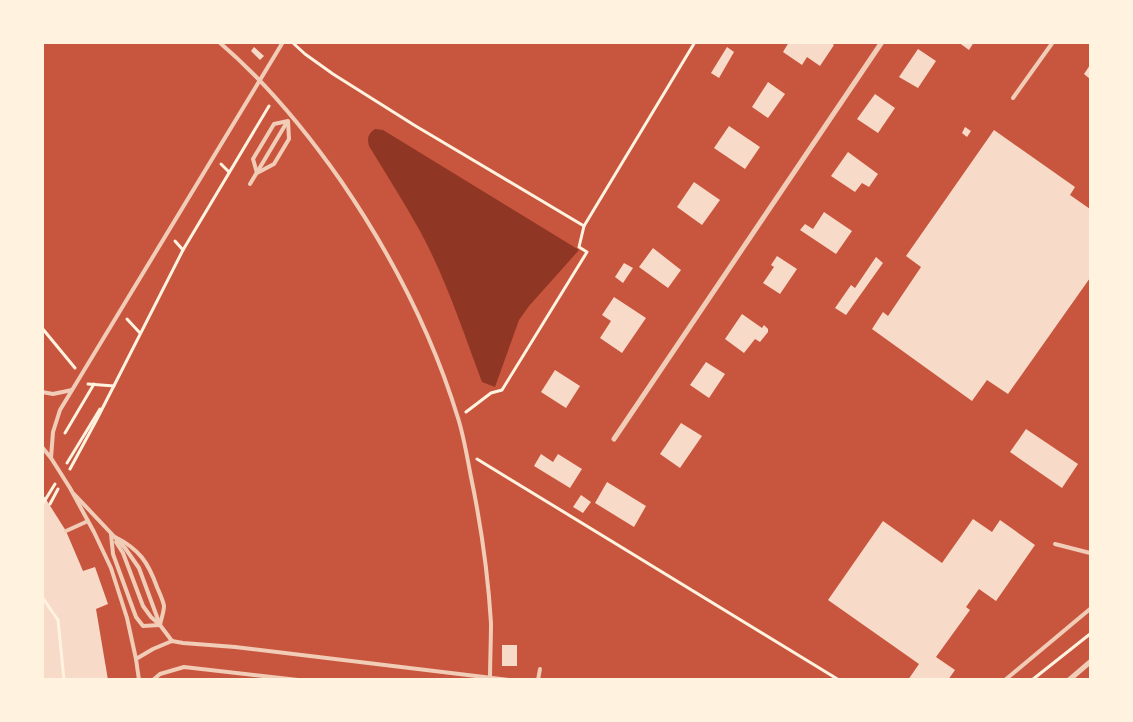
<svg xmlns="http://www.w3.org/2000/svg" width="1133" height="722" viewBox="0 0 1133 722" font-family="'Times New Roman',serif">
<rect width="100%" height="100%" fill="#c8553d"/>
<path fill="#8f3625" d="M 375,129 L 383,130 L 579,250 L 529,306 L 519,320 L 495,387 L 482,382 C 463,331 446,279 420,231 C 404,202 386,174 369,146 C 367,138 368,134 375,129 Z"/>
<g fill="#f7dbc8">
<path d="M 789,42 L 830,42 L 834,45 L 820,66 L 807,57 L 802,65 L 783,52 Z"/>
<path d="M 958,42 L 974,42 L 969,50 Z"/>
<path d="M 254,47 L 264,56 L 260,60 L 251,51 Z"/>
<path d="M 727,47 L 734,52 L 719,78 L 711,73 Z"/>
<path d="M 918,49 L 936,61 L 918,88 L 899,77 Z"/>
<path d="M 1090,65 L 1090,79 L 1084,74 Z"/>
<path d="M 768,82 L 785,94 L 768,118 L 752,107 Z"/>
<path d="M 875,94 L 895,108 L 878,133 L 857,119 Z"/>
<path d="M 729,126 L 760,147 L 745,169 L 714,148 Z"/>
<path d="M 965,127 L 971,131 L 967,137 L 962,133 Z"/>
<path d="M 994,130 L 1075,187 L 1070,195 L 1090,209 L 1090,278 L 1008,394 L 987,380 L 972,401 L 872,329 L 883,312 L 888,316 L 921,267 L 906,256 Z"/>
<path d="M 848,152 L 878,174 L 869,187 L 862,183 L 855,192 L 831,176 Z"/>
<path d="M 694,182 L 720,200 L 702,225 L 677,207 Z"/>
<path d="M 824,212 L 852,231 L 836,254 L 800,230 L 805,224 L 813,229 Z"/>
<path d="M 653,248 L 681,270 L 668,288 L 639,267 Z"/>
<path d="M 777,256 L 797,269 L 780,294 L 763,283 L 774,267 L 771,265 Z"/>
<path d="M 876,257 L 883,263 L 846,315 L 835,308 L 851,285 L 855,288 Z"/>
<path d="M 624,263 L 633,268 L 623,283 L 615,277 Z"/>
<path d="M 614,297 L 646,318 L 622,353 L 600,338 L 611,321 L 602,315 Z"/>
<path d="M 742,314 L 762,328 L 764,325 L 768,329 L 768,332 L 760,342 L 755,339 L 744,353 L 725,339 Z"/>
<path d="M 706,362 L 725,374 L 709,398 L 690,385 Z"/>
<path d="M 555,370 L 580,386 L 566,408 L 541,392 Z"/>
<path d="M 681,423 L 702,436 L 680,468 L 660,454 Z"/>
<path d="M 1026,429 L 1078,464 L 1062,488 L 1010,452 Z"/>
<path d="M 541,454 L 553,462 L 558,454 L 582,469 L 570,488 L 534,466 Z"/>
<path d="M 607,482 L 646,506 L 634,527 L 595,503 Z"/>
<path d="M 42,493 L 66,531 L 83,571 L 95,567 L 108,604 L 96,609 L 108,680 L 42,680 Z"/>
<path d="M 581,495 L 591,502 L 583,513 L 573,507 Z"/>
<path d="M 973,519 L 992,532 L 1000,520 L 1035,545 L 996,601 L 979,589 L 966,607 L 970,610 L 936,657 L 955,670 L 948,680 L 908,680 L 919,664 L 828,600 L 883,521 L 942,563 Z"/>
<rect x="502" y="645" width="15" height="21"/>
</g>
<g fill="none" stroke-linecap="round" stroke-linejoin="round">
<g stroke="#fff3e0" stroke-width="3">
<path d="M 293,43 L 305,54 L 333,74 L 414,125 L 584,226 L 695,42"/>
<path d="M 221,164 L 229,172"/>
<path d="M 175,241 L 183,250"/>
<path d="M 127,319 L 140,333"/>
<path d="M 42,328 L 75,368"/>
<path d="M 88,384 L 114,386"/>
<path d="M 466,412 L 491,393 L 502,390 L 587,252 L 579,247 L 584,226"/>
<path d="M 65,433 L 94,384"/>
<path d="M 477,459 L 839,680"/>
<path d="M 67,463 L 100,409"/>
<path d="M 70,469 L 97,419 L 183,250 L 269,106"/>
<path d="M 50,504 L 58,489"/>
<path d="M 42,505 L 55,484"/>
<path d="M 42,597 L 58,620 L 64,680"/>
<path d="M 1032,680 L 1090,634"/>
</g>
<g stroke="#f1ccb7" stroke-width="4">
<path d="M 219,42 C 266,82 306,131 341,181 C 391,254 432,333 458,418 C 464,437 467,457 471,477 C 481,525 488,574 491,623 C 491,642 490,661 490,680"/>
<path d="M 1013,98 L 1053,42"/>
<path d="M 288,121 L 289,139 L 274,164 L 257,173 L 253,159 L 274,124 Z"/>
<path d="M 250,184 L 287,122"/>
<path d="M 42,392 L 53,394 L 72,390"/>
<path d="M 42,447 L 51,458 L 70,488 L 94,532 L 111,568 L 127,618 L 136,659 L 139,680"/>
<path d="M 51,458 L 53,432 L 60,410 L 283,42"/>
<path d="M 74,494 L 125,548 L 139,568 L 160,625"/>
<path d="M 66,531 L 88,521"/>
<path d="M 111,534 L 113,554 L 136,617 L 143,626 L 160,625"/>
<path d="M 115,537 C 139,549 148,562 157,587 C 159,592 163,600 164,606 C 164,612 161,619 160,625"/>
<path d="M 116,542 L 123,553 L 143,606 L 151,617 L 160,625 L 172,641"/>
<path d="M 1055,544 L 1090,553"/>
<path d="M 136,659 L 153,649 L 172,641 L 183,643 L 235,647 L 509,680"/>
<path d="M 153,680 L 160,674 L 184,667 L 298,680"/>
<path d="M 538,680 L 540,669"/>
<path d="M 1005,680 L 1090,609"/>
</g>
<g stroke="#f1ccb7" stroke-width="5">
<path d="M 614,439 L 882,42"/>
<path d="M 1069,680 L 1090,662"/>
</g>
</g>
<rect width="1133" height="722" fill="none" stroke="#fff3e0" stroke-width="88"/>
</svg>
